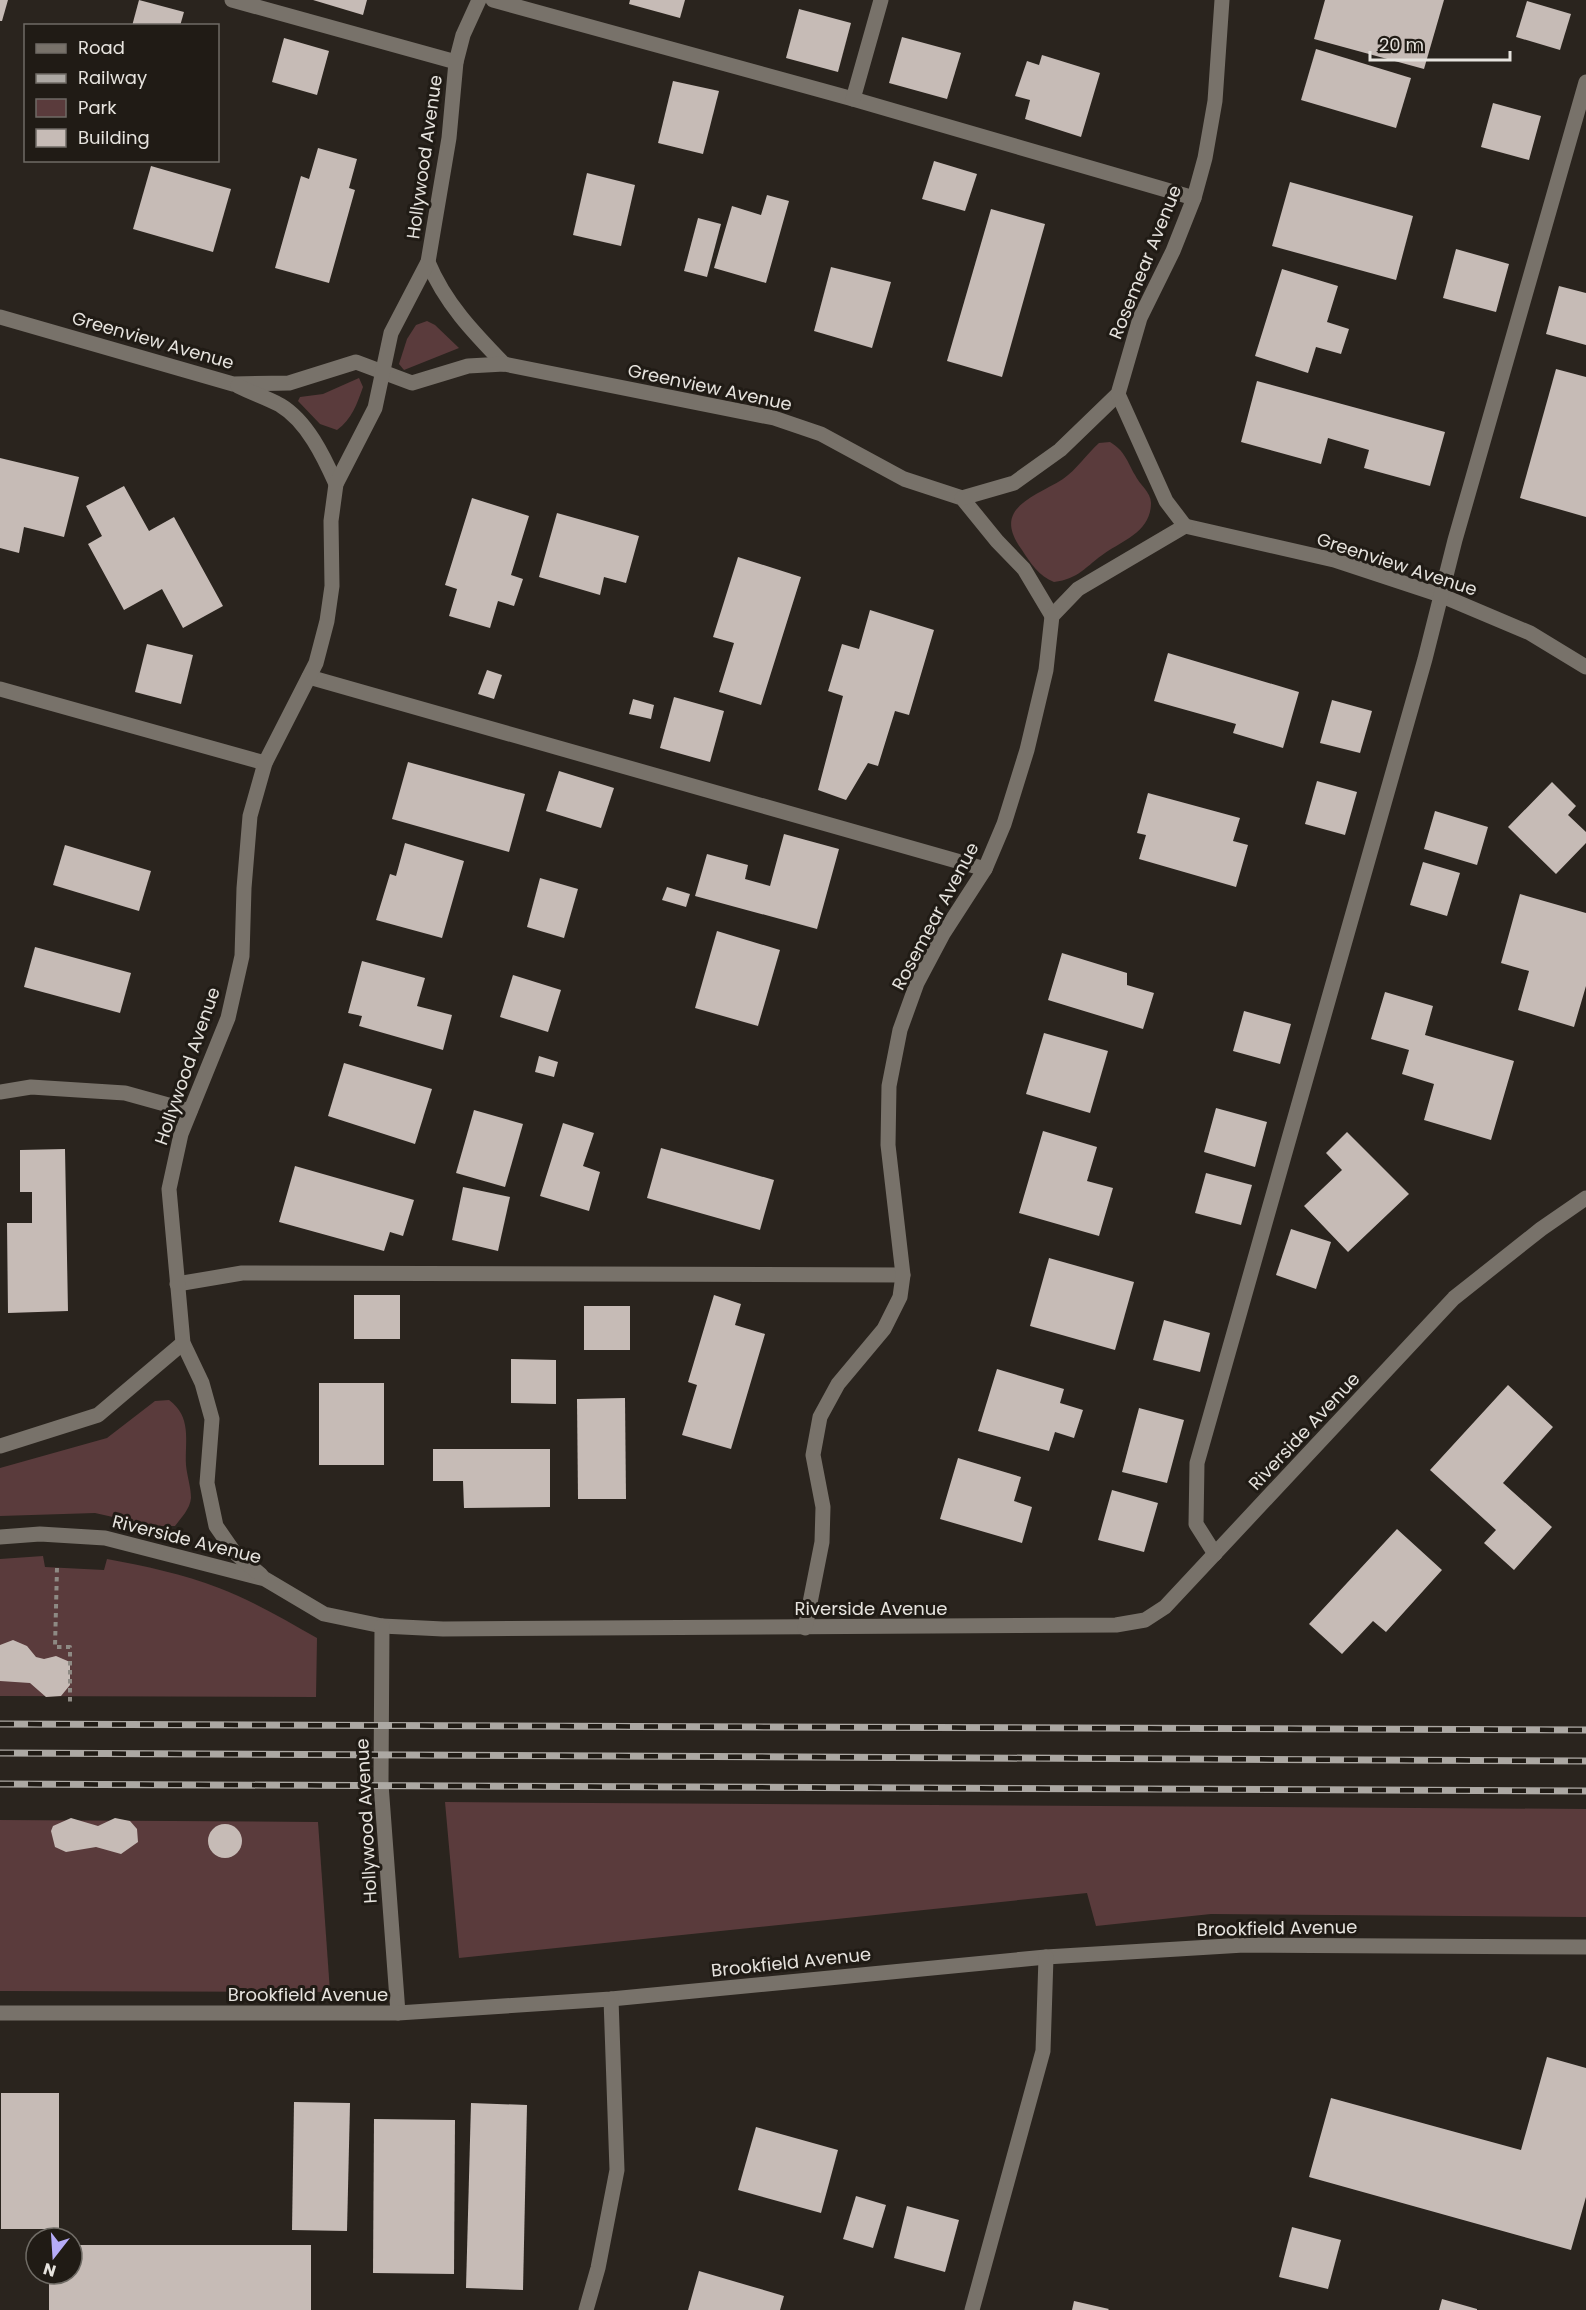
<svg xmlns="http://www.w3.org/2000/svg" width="1586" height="2310" viewBox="0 0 1586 2310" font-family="Poppins,sans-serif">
<rect width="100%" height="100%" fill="#2a241e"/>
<g fill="#5a3b3c">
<path d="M 427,321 L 435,325 L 459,348 L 404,370 L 399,364 L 407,339 L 416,325 Z"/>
<path d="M 359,378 L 363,387 C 357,404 352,419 337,430 L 320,424 L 298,401 L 300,397 L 323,394 Z"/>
<path d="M 1110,442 C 1125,451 1127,461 1135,475 C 1139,484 1151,492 1151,503 C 1151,531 1124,540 1105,553 C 1086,566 1079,579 1054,582 C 1039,576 1031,564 1022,550 C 991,508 1033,498 1063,479 C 1076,470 1087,454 1099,443 Z"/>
<path d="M 169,1400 C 192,1417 185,1440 186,1465 C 187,1476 191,1487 191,1498 C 190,1509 181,1518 175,1526 L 153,1526 L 95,1513 L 0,1516 L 0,1468 L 107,1438 L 155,1401 Z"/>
<path d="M 43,1556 L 45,1567 L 104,1570 L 107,1559 C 145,1566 183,1574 219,1588 C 253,1601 285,1620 317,1638 L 316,1697 L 0,1696 L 0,1559 Z"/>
<path d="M 445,1802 L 1586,1809 L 1586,1917 L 1211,1914 L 1096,1926 L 1087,1893 L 459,1958 Z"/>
<path d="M 0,1820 L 318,1822 L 330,1992 L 0,1991 Z"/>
</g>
<g fill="#c6bbb6">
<path d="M 0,0 L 8,0 L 2,21 L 0,21 Z"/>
<path d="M 139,0 L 184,12 L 180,26 L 132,26 Z"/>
<path d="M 313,0 L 367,0 L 363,15 Z"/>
<path d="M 630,0 L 685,0 L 680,18 L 629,4 Z"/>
<path d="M 1325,0 L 1444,0 L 1424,69 L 1314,39 Z"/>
<path d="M 1527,1 L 1571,14 L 1560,50 L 1516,37 Z"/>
<path d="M 799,9 L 851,23 L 838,72 L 786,58 Z"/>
<path d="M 902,37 L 961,53 L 947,99 L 889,83 Z"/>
<path d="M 284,38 L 329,51 L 317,95 L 272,82 Z"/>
<path d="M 1316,49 L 1411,78 L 1396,128 L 1301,100 Z"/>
<path d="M 1042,55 L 1100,73 L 1081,137 L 1025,119 L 1030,100 L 1015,96 L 1027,61 L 1039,65 Z"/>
<path d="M 673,81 L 719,91 L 703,154 L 658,143 Z"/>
<path d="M 1493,103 L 1541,116 L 1529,160 L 1481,147 Z"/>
<path d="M 318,148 L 357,159 L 349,188 L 355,190 L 329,283 L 275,268 L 301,176 L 309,179 Z"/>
<path d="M 934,161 L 977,174 L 965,211 L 922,199 Z"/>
<path d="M 151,166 L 231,189 L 213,252 L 133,229 Z"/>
<path d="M 587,173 L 635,185 L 621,246 L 573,235 Z"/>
<path d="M 1290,182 L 1413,216 L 1396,280 L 1272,246 Z"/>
<path d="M 767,195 L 789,201 L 766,283 L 714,268 L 732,206 L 761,215 Z"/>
<path d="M 991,209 L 1045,224 L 1002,377 L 947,361 Z"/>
<path d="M 698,218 L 721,224 L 707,277 L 684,271 Z"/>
<path d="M 1456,249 L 1509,264 L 1496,312 L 1443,298 Z"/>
<path d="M 831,267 L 891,282 L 872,348 L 814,331 Z"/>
<path d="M 1282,269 L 1338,286 L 1327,322 L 1349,329 L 1341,354 L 1316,347 L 1308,373 L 1255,356 Z"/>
<path d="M 1559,286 L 1586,293 L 1586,345 L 1546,334 Z"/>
<path d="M 1556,369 L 1586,377 L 1586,517 L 1520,498 Z"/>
<path d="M 1257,381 L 1445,432 L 1430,486 L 1364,468 L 1369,450 L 1328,438 L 1321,464 L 1241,442 Z"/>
<path d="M 0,458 L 79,477 L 64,537 L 24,527 L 19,553 L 0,548 Z"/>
<path d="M 124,486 L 149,531 L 174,517 L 223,606 L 183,628 L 162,589 L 124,610 L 88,544 L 102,536 L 86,506 Z"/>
<path d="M 472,498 L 529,516 L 511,575 L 523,579 L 514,606 L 498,601 L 490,628 L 449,616 L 457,589 L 445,585 Z"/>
<path d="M 557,513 L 639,536 L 626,583 L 604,577 L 600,595 L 539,577 Z"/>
<path d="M 738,557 L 801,577 L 761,705 L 719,692 L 734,643 L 713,637 Z"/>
<path d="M 870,610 L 934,630 L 909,715 L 895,711 L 878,766 L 868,763 L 846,800 L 818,790 L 843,696 L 828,691 L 842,644 L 859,649 Z"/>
<path d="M 147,644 L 193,655 L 181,704 L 135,692 Z"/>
<path d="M 1168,653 L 1299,692 L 1283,748 L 1233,733 L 1236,724 L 1154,701 Z"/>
<path d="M 487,670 L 502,675 L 494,699 L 478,694 Z"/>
<path d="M 674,697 L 724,711 L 710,762 L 660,748 Z"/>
<path d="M 633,699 L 654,705 L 651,719 L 629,714 Z"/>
<path d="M 1332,700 L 1372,711 L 1360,753 L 1320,743 Z"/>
<path d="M 408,762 L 525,794 L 509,852 L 392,819 Z"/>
<path d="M 559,771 L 614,788 L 601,828 L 546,811 Z"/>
<path d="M 1317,781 L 1357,792 L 1345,835 L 1305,824 Z"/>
<path d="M 1552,782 L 1576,806 L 1568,815 L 1586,832 L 1586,843 L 1556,874 L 1508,827 Z"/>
<path d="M 1148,793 L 1240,818 L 1233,841 L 1248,845 L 1236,887 L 1139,859 L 1146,835 L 1137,833 Z"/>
<path d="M 1435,811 L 1488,827 L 1477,865 L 1424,849 Z"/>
<path d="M 784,834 L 839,849 L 817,929 L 695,896 L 707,854 L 748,865 L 745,879 L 770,886 Z"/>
<path d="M 405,843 L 464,861 L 442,938 L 376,920 L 390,874 L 396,876 Z"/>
<path d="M 65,845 L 151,871 L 139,911 L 53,885 Z"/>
<path d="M 1423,862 L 1460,873 L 1447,916 L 1410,905 Z"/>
<path d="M 540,878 L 578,889 L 564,938 L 527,927 Z"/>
<path d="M 667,887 L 690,894 L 686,907 L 662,900 Z"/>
<path d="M 1520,894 L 1586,913 L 1586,986 L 1574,1027 L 1518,1010 L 1529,971 L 1501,963 Z"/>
<path d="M 717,931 L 780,950 L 758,1026 L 695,1008 Z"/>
<path d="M 35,947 L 131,973 L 120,1013 L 24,987 Z"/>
<path d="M 1062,953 L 1127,973 L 1127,985 L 1154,993 L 1143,1029 L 1048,1000 Z"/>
<path d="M 362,961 L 425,978 L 417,1006 L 452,1015 L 443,1050 L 359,1026 L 362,1016 L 348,1013 Z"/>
<path d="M 513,975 L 561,990 L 548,1032 L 500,1017 Z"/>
<path d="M 1385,992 L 1433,1006 L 1425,1035 L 1514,1061 L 1491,1140 L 1424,1120 L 1434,1084 L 1402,1074 L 1409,1050 L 1371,1039 Z"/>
<path d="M 1244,1011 L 1291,1024 L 1280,1064 L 1233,1051 Z"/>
<path d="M 1044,1033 L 1108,1051 L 1090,1113 L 1026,1094 Z"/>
<path d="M 539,1056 L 558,1062 L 554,1077 L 535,1072 Z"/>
<path d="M 344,1063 L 432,1089 L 415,1144 L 328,1116 Z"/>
<path d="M 1216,1108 L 1267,1122 L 1255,1167 L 1204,1152 Z"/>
<path d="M 474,1110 L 523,1124 L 505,1187 L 456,1173 Z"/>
<path d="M 563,1123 L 594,1133 L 583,1166 L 600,1172 L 589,1211 L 540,1196 Z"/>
<path d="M 1043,1131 L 1097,1147 L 1087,1181 L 1113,1188 L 1099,1236 L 1019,1213 Z"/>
<path d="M 1347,1132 L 1409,1194 L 1348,1252 L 1304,1206 L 1342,1170 L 1326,1153 Z"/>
<path d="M 661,1148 L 774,1180 L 760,1230 L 647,1198 Z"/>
<path d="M 65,1149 L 68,1311 L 8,1313 L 7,1223 L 32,1223 L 32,1192 L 20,1192 L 20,1150 Z"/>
<path d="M 295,1166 L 414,1200 L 403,1236 L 390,1232 L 384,1251 L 279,1222 Z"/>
<path d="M 1206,1173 L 1252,1185 L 1241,1225 L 1195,1213 Z"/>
<path d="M 463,1187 L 510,1197 L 498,1251 L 452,1240 Z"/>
<path d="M 1291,1229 L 1331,1242 L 1316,1289 L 1276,1275 Z"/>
<path d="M 1049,1258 L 1134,1282 L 1115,1350 L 1030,1326 Z"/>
<rect x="354" y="1295" width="46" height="44"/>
<path d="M 714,1295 L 741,1304 L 735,1325 L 765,1334 L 731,1449 L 682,1435 L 697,1385 L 688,1382 Z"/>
<rect x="584" y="1306" width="46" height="44"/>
<path d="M 1164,1320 L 1210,1333 L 1200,1372 L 1153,1360 Z"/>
<path d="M 511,1359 L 556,1360 L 556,1404 L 511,1403 Z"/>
<path d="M 997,1369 L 1064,1389 L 1060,1403 L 1083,1410 L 1074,1438 L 1055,1432 L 1049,1451 L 978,1431 Z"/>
<rect x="319" y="1383" width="65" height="82"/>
<path d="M 1508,1385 L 1553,1427 L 1503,1483 L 1552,1527 L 1514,1570 L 1484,1543 L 1496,1530 L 1430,1470 Z"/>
<path d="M 625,1398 L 626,1499 L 578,1499 L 577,1399 Z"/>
<path d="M 1139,1408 L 1184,1420 L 1167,1483 L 1122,1472 Z"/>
<path d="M 433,1449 L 550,1449 L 550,1507 L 464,1508 L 463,1481 L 433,1481 Z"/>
<path d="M 958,1458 L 1021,1477 L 1014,1501 L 1032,1507 L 1022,1543 L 940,1519 Z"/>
<path d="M 1112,1490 L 1158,1503 L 1144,1552 L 1098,1540 Z"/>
<path d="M 1397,1529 L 1442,1570 L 1386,1632 L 1373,1621 L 1342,1654 L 1309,1624 Z"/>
<path d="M 13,1640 L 27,1646 L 36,1657 L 44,1659 L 56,1656 L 70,1662 L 70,1685 L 61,1696 L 46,1697 L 30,1683 L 0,1681 L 0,1645 Z"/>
<path d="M 71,1818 L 98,1826 L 115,1818 L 130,1821 L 137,1829 L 138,1842 L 121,1854 L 96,1847 L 66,1852 L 55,1847 L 51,1831 L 53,1826 Z"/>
<circle cx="225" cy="1841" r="17"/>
<path d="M 1547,2057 L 1586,2068 L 1586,2197 L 1571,2250 L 1309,2177 L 1331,2098 L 1521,2150 Z"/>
<rect x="1" y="2093" width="58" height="136"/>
<path d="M 294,2102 L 350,2103 L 347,2231 L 292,2230 Z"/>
<path d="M 471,2103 L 527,2105 L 523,2290 L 466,2288 Z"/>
<path d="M 374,2119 L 455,2120 L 454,2274 L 373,2273 Z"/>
<path d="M 756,2127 L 838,2150 L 821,2213 L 738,2190 Z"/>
<path d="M 856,2196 L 886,2205 L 873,2248 L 843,2239 Z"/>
<path d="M 907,2206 L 959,2220 L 945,2272 L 894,2258 Z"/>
<path d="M 1292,2227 L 1341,2240 L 1328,2289 L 1279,2277 Z"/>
<path d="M 72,2245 L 311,2245 L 311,2310 L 49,2310 L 49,2274 L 72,2274 Z"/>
<path d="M 699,2271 L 784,2296 L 780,2310 L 688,2310 Z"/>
<path d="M 1442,2299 L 1477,2309 L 1477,2310 L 1439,2310 Z"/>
<path d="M 1074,2301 L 1109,2309 L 1108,2310 L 1072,2310 Z"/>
</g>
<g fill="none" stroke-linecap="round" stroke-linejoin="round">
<path stroke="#8e8a84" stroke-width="4" stroke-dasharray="4.5 4.5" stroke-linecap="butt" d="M 57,1568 L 55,1647 L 70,1647 L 70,1706"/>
<g stroke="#78726a" stroke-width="15">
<path d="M 232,0 L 456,62"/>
<path d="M 493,0 L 853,99 L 1194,198"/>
<path d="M 853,99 L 881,0"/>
<path d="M 428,262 C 445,303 473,332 504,364"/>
<path d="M 0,317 L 233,384 L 289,383 L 356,362 L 412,383 L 468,366 L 504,364 L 774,418 L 821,434 L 904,479 L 962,498 L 997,541 L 1024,569 L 1052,616"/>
<path d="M 238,386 C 252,393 267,398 280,405 C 307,421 324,457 336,484"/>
<path d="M 962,498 L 1014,483 L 1060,450 L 1118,394 L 1140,318 L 1173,251 L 1194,198 L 1205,158 L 1215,101 L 1222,0"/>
<path d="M 1185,526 L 1334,560 L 1440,595 L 1530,633 L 1586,667"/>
<path d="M 309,677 L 985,869"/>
<path d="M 0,689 L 265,763"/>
<path d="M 0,1092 L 31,1087 L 125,1093 L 190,1111"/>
<path d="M 177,1284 L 242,1273 L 903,1275"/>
<path d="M 0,1446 L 98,1415 L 183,1343"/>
<path d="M 0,1537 L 40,1534 L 105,1538 L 265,1579 L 324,1614 L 382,1626 L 443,1629 L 1116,1625 L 1145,1620 L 1165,1607 L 1454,1298 L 1541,1229 L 1586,1198"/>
<path d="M 1215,1554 L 1196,1524 L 1197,1463 L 1425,659 L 1455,540 L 1586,82"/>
<path d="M 261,1575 L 234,1552 L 216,1526 L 207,1483 L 212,1419 L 202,1383 L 183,1343 L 169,1189 L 181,1134 L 228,1018 L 242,956 L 244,888 L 250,816 L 265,763 L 316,663 L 327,621 L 332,586 L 331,521 L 336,484 L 375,408 L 391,333 L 428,262 L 449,138 L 456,62 L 463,35 L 479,0"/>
<path d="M 382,1626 L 381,1784 L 398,2013"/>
<path d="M 805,1628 L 822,1542 L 823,1507 L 813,1455 L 820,1417 L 838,1384 L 884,1329 L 900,1297 L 903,1275 L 888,1145 L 889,1086 L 900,1030 L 917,983 L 943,934 L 985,869 L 1004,824 L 1027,750 L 1046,670 L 1052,616 L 1078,589 L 1185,526 L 1166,501 L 1118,394"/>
<path d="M 0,2013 L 398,2013 L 611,1999 L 1046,1957 L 1244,1945 L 1586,1947"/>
<path d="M 586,2310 L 598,2268 L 617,2170 L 611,1999"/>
<path d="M 972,2310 L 1043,2051 L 1046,1957"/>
</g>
<defs>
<g id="rail">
<path d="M 0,1724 L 1586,1730"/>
<path d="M 0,1753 L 1586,1761"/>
<path d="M 0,1784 L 1586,1791"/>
</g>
</defs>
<use href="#rail" stroke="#aca8a3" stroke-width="7"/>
<use href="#rail" stroke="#201b15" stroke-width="4.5" stroke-dasharray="14" stroke-linecap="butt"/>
</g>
<g text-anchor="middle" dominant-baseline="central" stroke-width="6" stroke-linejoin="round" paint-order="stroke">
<g font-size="18" fill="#e6e3de" stroke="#201b15">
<text transform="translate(424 157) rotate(-82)">Hollywood Avenue</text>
<text transform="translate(1145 262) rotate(-68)">Rosemear Avenue</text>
<text transform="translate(153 340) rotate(16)">Greenview Avenue</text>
<text transform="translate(710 387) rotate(12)">Greenview Avenue</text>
<text transform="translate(1397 564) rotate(18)">Greenview Avenue</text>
<text transform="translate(935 916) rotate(-62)">Rosemear Avenue</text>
<text transform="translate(187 1066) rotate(-71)">Hollywood Avenue</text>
<text transform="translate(1304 1431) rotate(-47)">Riverside Avenue</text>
<text transform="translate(187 1539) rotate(14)">Riverside Avenue</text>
<text x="871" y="1608">Riverside Avenue</text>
<text transform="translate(366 1821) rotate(-93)">Hollywood Avenue</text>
<text transform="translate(1277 1928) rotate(-1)">Brookfield Avenue</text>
<text transform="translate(791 1962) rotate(-6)">Brookfield Avenue</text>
<text x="308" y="1994">Brookfield Avenue</text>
</g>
</g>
<rect x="24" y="24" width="195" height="138" fill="#201b15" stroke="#6f6b65" stroke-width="1.5"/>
<rect x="36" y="44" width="30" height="9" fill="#78726a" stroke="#6f6b65" stroke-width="1.5"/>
<text x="78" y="54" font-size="18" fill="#e6e3de">Road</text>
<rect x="36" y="74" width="30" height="9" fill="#aca8a3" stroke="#6f6b65" stroke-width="1.5"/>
<text x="78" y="84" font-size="18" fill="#e6e3de">Railway</text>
<rect x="36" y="99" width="30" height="18" fill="#5a3b3c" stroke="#6f6b65" stroke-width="1.5"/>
<text x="78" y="114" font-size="18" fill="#e6e3de">Park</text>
<rect x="36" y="129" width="30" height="18" fill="#c6bbb6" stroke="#6f6b65" stroke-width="1.5"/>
<text x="78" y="144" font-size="18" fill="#e6e3de">Building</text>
<g transform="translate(54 2256) rotate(197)"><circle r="28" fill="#201b15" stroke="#6f6b65" stroke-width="1.5"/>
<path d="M0-4.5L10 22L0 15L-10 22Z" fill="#b6acf8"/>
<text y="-9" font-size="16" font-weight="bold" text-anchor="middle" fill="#e6e3de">N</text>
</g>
<path d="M1370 51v9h140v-9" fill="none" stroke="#e6e3de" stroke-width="3"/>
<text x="1379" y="51" font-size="18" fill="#e6e3de" stroke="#201b15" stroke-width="4.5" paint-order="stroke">20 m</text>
</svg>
